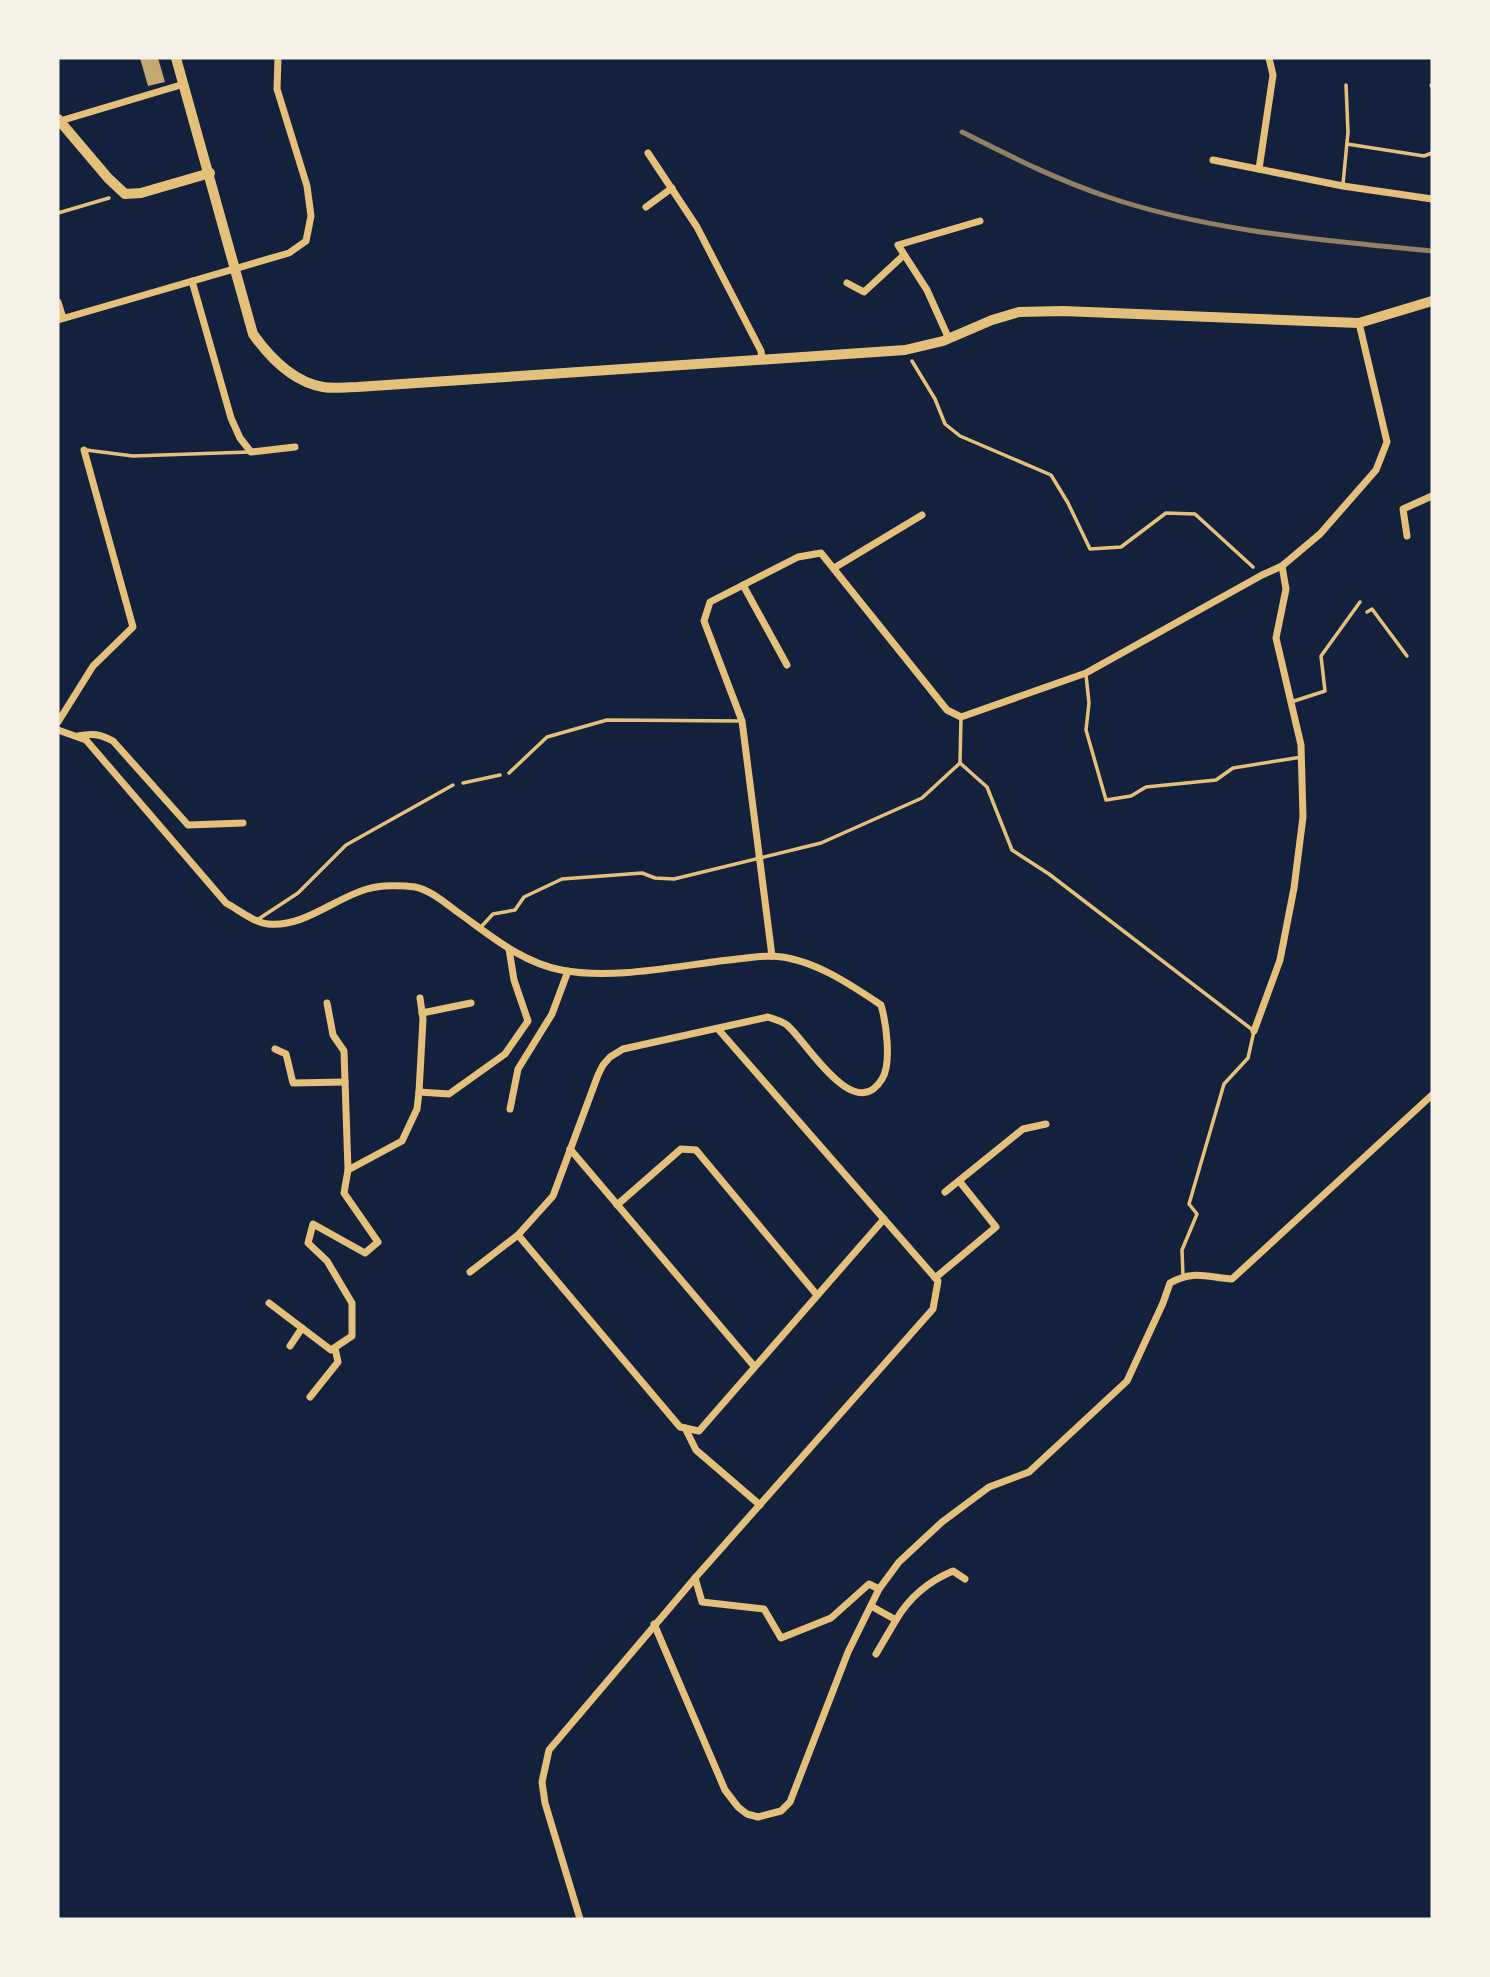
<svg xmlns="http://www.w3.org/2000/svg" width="1490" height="1977" viewBox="0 0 1490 1977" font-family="Cabin,sans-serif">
<rect width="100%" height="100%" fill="#14213d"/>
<path fill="#c6a872" d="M 140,58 L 158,58 L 165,82 L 148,86 Z"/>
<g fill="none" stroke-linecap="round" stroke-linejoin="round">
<g stroke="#e5c07b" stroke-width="3.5">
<path d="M 58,213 L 109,198"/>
<path d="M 912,361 L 935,399 L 945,424 L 960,436 L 1051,475 L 1068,503 L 1090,549 L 1121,547 L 1166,513 L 1195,514 L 1253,567"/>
<path d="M 1367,612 L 1372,609 L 1407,656"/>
<path d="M 463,783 L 500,775"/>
</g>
<g stroke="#e5c07b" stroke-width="3.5">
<path d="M 1431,85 L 1432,87"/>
<path d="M 1347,144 L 1424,156 L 1432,153"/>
<path d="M 1343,184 L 1348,132 L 1346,85"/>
<path d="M 86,450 L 133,456 L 249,452"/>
<path d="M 1086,675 L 1089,703 L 1086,730 L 1106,800 L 1131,796 L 1146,787 L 1216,780 L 1233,768 L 1302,757"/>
<path d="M 1291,702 L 1325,691 L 1321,656 L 1360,602"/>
<path d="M 960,763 L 987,787 L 1012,850 L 1049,874 L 1254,1031 L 1248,1058 L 1224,1084 L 1189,1204 L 1197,1214 L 1182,1250 L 1183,1276"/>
<path d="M 509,773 L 547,737 L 607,720 L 742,721"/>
<path d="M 257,920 L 298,893 L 346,845 L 453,785"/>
<path d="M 480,928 L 493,914 L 515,910 L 524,897 L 562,879 L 642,873 L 655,878 L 674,879 L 821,843 L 922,798 L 960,763 L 961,717"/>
</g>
<g stroke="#e5c07b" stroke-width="7">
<path d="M 60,121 L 184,84"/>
<path d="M 648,153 L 697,227 L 761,351 L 762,360"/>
<path d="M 1213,160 L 1343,186 L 1432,199"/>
<path d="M 1259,169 L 1273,75 L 1269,58"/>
<path d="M 646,207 L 672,188"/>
<path d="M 192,281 L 231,418 L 240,438 L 251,452 L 295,447"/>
<path d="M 847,283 L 864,292 L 904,255"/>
<path d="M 58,302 L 63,318"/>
<path d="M 58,320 L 289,253 L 306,241 L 311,216 L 307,186 L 277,89 L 278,58"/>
<path d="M 949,339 L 927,290 L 898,245 L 980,221"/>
<path d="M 1407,536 L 1403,509 L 1432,496"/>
<path d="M 834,568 L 922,515"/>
<path d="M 743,585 L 787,665"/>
<path d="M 58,722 L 93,666 L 133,627 L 84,450"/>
<path d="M 58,730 L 86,740 L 226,903 C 239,910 253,922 268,924 C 303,928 335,898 367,889 C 381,885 401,885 415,887 C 430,890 444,902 456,911 C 489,934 520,962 561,970 C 614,980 675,966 729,960 C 742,959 757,956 771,956 C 810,957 850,984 881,1005 C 886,1022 892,1064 882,1079 C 854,1125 807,1042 787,1025 C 782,1021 774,1019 768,1017 L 623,1049 L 610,1057 L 603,1065 L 598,1075 L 553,1196 L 518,1235 L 680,1427 L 699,1431 L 884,1219"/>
<path d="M 78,736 C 92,733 100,734 113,741 L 188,825 L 243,823"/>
<path d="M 772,956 L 742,721 L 704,621 L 710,602 L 798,557 L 821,553 L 947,710 L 961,717 L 1086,673 L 1262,575 L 1282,566 L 1320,534 L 1376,470 L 1387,442 L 1359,323"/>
<path d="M 420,998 L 423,1019 L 419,1092 L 449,1094 L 505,1054 L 528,1021 L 514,980 L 509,949"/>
<path d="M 327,1003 L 333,1035 L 344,1051 L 348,1170 L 402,1141 L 417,1109 L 419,1092"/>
<path d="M 422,1013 L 471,1003"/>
<path d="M 718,1029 L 938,1281 L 933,1309 L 695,1578 L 702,1602 L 764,1609 L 781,1638 L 831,1618 L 869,1584 L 879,1589"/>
<path d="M 1254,1031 L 1280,960 L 1294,888 L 1303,817 L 1301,745 L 1276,638 L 1286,589 L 1282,566"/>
<path d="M 275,1049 L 286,1054 L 293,1083 L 345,1082"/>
<path d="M 510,1109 L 518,1069 L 552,1014 L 568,971"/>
<path d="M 570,1149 L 754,1366"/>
<path d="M 945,1192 L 1023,1129 L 1046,1124"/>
<path d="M 617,1205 L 681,1149 L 696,1150 L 817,1295"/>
<path d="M 470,1272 L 518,1235"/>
<path d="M 935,1278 L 996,1227 L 960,1182"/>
<path d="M 269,1303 L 331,1350 L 352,1336 L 352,1303 L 327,1261 L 308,1243 L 313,1224 L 365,1253 L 378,1242 L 344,1193 L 348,1170"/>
<path d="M 290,1346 L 302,1328"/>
<path d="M 310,1397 L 338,1362 L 335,1348"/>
<path d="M 685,1428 L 696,1450 L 760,1505"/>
<path d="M 871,1606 L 896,1620 L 876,1654"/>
<path d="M 896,1620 C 909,1598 929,1581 953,1571 L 965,1579"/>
<path d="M 654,1624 L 725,1790 L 738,1807 L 747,1814 L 758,1817 L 781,1811 L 790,1802 L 848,1652 L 879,1589 L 899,1562 L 942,1522 L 989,1487 L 1029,1472 L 1127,1381 L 1163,1303 L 1170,1283 C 1193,1270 1206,1277 1232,1279 L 1432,1095"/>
<path d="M 580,1919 L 545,1803 L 542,1782 L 549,1750 L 695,1578"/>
</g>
<g stroke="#e5c07b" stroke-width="10">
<path d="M 176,58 L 253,334 C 270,358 293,382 323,387 C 334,389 346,387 357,387 L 905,350 L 943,341 L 992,320 L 1019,312 L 1063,311 L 1359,323 L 1432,301"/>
<path d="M 58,119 L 108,178 L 125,194 L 141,193 L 210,173"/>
</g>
<path stroke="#918062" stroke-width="5" d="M 962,132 C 1010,156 1057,180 1108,197 C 1211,232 1325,240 1432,251"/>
</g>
<rect width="1490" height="1977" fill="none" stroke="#f6f1e7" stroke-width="119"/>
</svg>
